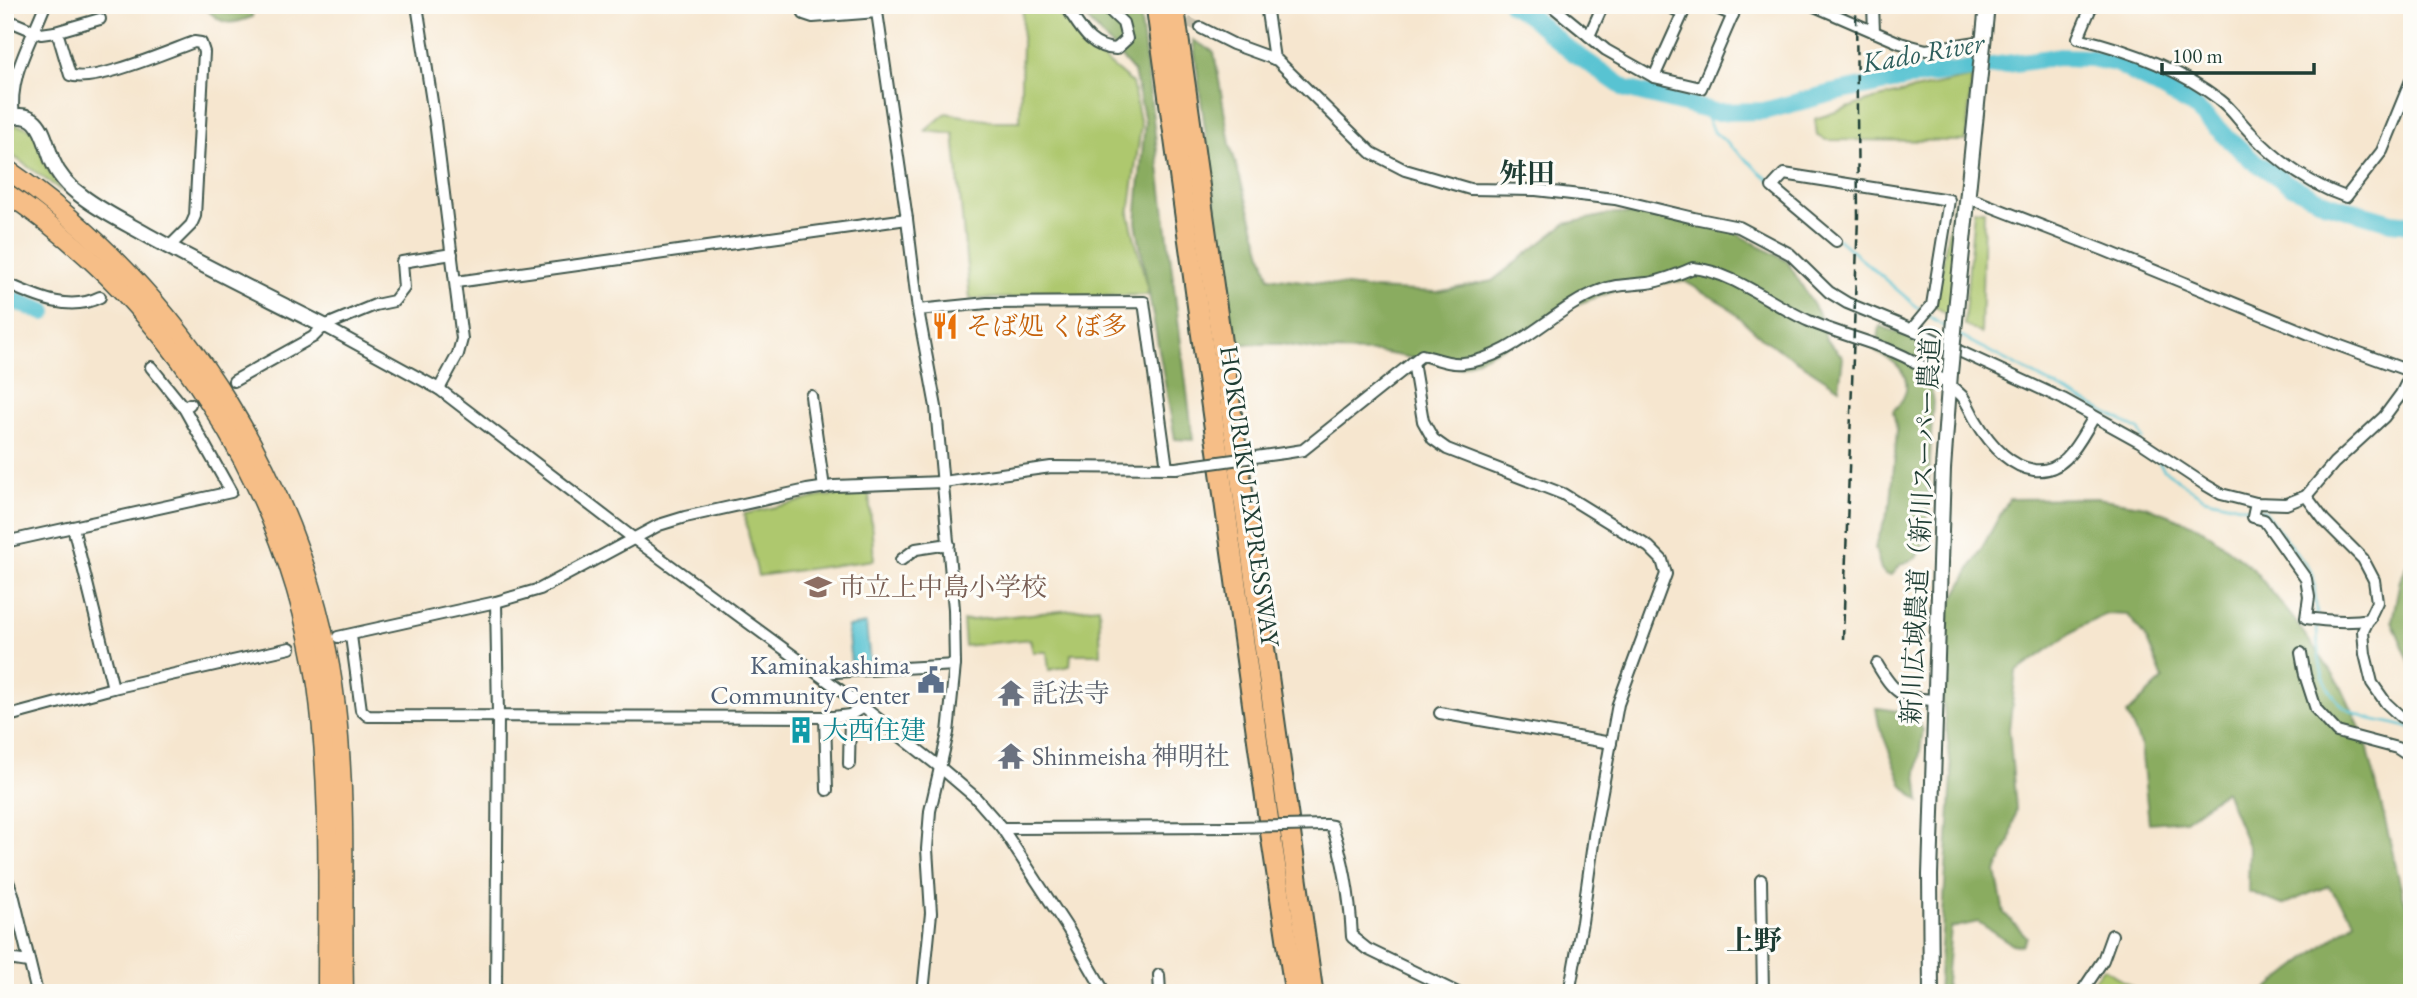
<svg xmlns="http://www.w3.org/2000/svg" width="2417" height="998" viewBox="0 0 2417 998" font-family="'EB Garamond','Noto Serif JP',serif">
<rect width="100%" height="100%" fill="#fdfcf7"/>
<filter id="ink" filterUnits="userSpaceOnUse"><feTurbulence type="fractalNoise" baseFrequency=".0143" numOctaves="2"/><feDisplacementMap in="SourceGraphic" scale="14" xChannelSelector="R" yChannelSelector="G"/><feConvolveMatrix kernelMatrix="1 2 1 2 8 2 1 2 1" color-interpolation-filters="sRGB"/></filter>
<filter id="wash" filterUnits="userSpaceOnUse"><feTurbulence type="fractalNoise" baseFrequency=".00686" numOctaves="4" result="noise"/><feDisplacementMap in="SourceGraphic" scale="28" xChannelSelector="R" yChannelSelector="G"/><feGaussianBlur stdDeviation="1.57" result="paint"/><feColorMatrix in="noise" values="0 0 0 0 0 0 0 0 0 0 0 0 0 0 0 0 0 1.4 0 .05"/><feComposite in="paint" operator="in"/></filter>
<g filter="url(#wash)">
<rect width="100%" height="100%" fill="#f6e6cf"/>
<g fill="#aec86e" stroke="#668251" stroke-width="2">
<path d="M 1023,5 L 1056,5 L 1096,53 L 1132,83 L 1141,125 L 1129,215 L 1149,295 L 970,299 L 954,134 L 925,131 L 946,113 L 992,121 L 1020,121 Z"/>
<path d="M 1972,77 L 1966,141 L 1826,140 L 1817,135 L 1815,119 L 1874,99 Z"/>
<path d="M 10,125 C 42,125 34,138 44,161 C 48,171 56,181 62,191 L 6,151 L 5,129 Z"/>
<path d="M 1953,204 L 1962,206 L 1950,316 L 1935,306 Z"/>
<path d="M 1974,210 L 1984,210 L 1981,334 L 1964,324 Z"/>
<path d="M 869,494 L 874,560 L 758,576 L 744,514 L 824,496 Z"/>
<path d="M 1099,607 L 1101,654 L 1071,654 L 1070,666 L 1049,670 L 1047,652 L 1033,652 L 1030,639 L 965,646 L 963,621 Z"/>
<path d="M 2103,968 L 2142,993 L 2084,993 Z"/>
</g>
<g fill="#8aac61" stroke="#54744a" stroke-width="2">
<path d="M 202,5 L 253,5 L 252,17 C 226,27 222,24 202,5 Z"/>
<path d="M 1075,5 L 1139,5 L 1193,440 L 1175,439 L 1136,222 L 1145,121 L 1134,72 Z"/>
<path d="M 1193,40 L 1214,52 L 1230,144 L 1269,277 L 1372,289 L 1437,292 L 1492,281 L 1565,224 L 1615,213 L 1716,222 L 1787,261 L 1819,314 L 1826,339 L 1843,357 L 1839,388 L 1762,338 L 1727,306 L 1684,281 L 1626,287 L 1554,312 L 1510,344 L 1461,367 L 1379,352 L 1324,351 L 1281,344 L 1234,344 Z"/>
<path d="M 1880,326 L 1912,338 L 1917,343 L 1918,356 L 1933,396 L 1926,539 L 1916,558 L 1901,564 L 1892,575 L 1885,574 L 1881,569 L 1875,548 L 1891,502 L 1897,430 L 1893,411 C 1919,386 1904,364 1876,352 Z"/>
<path d="M 2097,498 L 2146,506 L 2203,529 L 2253,569 L 2293,618 L 2340,684 L 2366,741 L 2402,892 L 2412,921 L 2412,993 L 2262,993 L 2355,921 L 2328,886 L 2282,905 L 2248,891 L 2249,848 L 2225,791 L 2185,820 L 2149,823 L 2141,746 L 2127,714 L 2163,679 L 2147,640 L 2128,615 L 2107,614 L 2083,625 L 2016,672 L 2009,729 L 2016,809 L 2010,842 L 1996,872 L 2004,913 L 2027,937 L 2022,946 L 2012,944 L 1978,922 L 1951,928 L 1945,993 L 1938,993 L 1952,776 L 1942,692 L 1949,607 L 2009,499 Z"/>
<path d="M 2412,555 L 2412,668 L 2392,621 L 2400,580 Z"/>
<path d="M 1876,708 C 1894,710 1914,712 1923,730 L 1917,773 L 1920,801 L 1903,786 L 1879,725 Z"/>
</g>
<path fill="#58c3d2" stroke="#3c8083" stroke-width="2" d="M 866,624 L 870,663 L 851,663 L 847,627 Z"/>
<g fill="none" stroke-linecap="round" stroke-linejoin="round">
<g stroke="#58c3d2" stroke-width="2.5">
<path d="M 1702,109 L 1713,131 L 1772,182"/>
<path d="M 1838,239 L 1923,312"/>
<path d="M 1928,316 L 1949,330"/>
<path d="M 1958,335 L 2139,430 L 2143,439"/>
<path d="M 2157,459 L 2164,470 L 2204,498 L 2253,509"/>
<path d="M 2259,510 L 2263,510 L 2313,574 L 2317,615"/>
<path d="M 2317,622 C 2317,661 2320,702 2364,717 C 2380,722 2396,723 2412,729"/>
</g>
<g stroke="#58c3d2" stroke-width="18">
<path d="M 1512,5 L 1531,17 L 1567,48 L 1626,89 L 1715,112 L 1764,111 L 1832,93 L 1919,76 L 2057,57 L 2089,58 L 2116,63 L 2192,105 L 2251,159 L 2290,185 L 2326,203 L 2391,222 L 2412,224"/>
<path d="M 5,297 L 44,312"/>
</g>
</g>
</g>
<g filter="url(#ink)">
<g fill="none" stroke-linecap="round" stroke-linejoin="round">
<path stroke="#cbc4b0" stroke-width="10" stroke-dasharray="10 5" stroke-linecap="butt" d="M 1174,15 L 1201,28"/>
<defs>
<g id="minor">
<path d="M 417,5 L 435,121 L 462,339 L 458,354 L 439,389"/>
<path d="M 803,5 L 804,14 L 813,17 L 877,12"/>
<path d="M 876,5 L 907,219 L 918,310 L 936,407 L 954,609 L 955,665 L 948,733 L 930,811 L 927,849 L 931,913 L 923,993"/>
<path d="M 1065,5 C 1080,26 1088,48 1116,49 L 1127,39 L 1123,23 L 1104,5"/>
<path d="M 1266,5 L 1274,59"/>
<path d="M 1551,5 L 1606,50 L 1654,77 L 1701,88 L 1737,5"/>
<path d="M 1709,5 L 1733,15"/>
<path d="M 1812,5 L 1900,43 L 1926,50 L 1983,41"/>
<path d="M 1873,5 L 1874,32"/>
<path d="M 2092,5 L 2078,38 C 2129,50 2178,68 2220,100 C 2231,108 2239,121 2249,131 C 2276,160 2308,184 2346,197 L 2382,151 L 2412,78"/>
<path d="M 5,19 L 41,34 L 55,32 L 59,38 L 70,75 C 93,84 169,51 194,42 L 201,43 L 204,52 L 195,216 L 191,225 L 169,247"/>
<path d="M 1201,28 L 1233,44 L 1277,60 L 1372,153 L 1405,170 L 1470,189 L 1536,190 L 1615,199 L 1694,218 L 1739,227 L 1790,254 L 1829,292 L 1847,303 L 1920,333 L 2063,399 L 2139,441 L 2204,484 L 2221,494 L 2237,498 L 2256,503 L 2286,504 L 2306,496 L 2334,463 L 2384,417 L 2401,394 L 2412,372"/>
<path d="M 55,32 L 100,19"/>
<path d="M 1589,36 L 1603,5"/>
<path d="M 1654,77 L 1683,13 L 1665,5"/>
<path d="M 14,116 C 8,76 31,42 45,5"/>
<path d="M 1967,197 L 2104,250 L 2324,340 L 2412,372"/>
<path d="M 1836,241 L 1772,187 L 1784,174 L 1949,200 L 1932,305 L 1912,329"/>
<path d="M 456,282 L 907,219"/>
<path d="M 5,283 C 35,296 68,313 100,297"/>
<path d="M 918,310 L 987,303 L 1144,302 L 1167,468"/>
<path d="M 324,326 L 439,389 L 633,538 L 863,707 L 941,768 L 975,797 L 1002,828 L 1068,929 L 1105,993"/>
<path d="M 1413,362 L 1423,421 L 1433,439 L 1447,449 L 1563,494 L 1649,547 L 1662,560 L 1666,574 L 1618,704 L 1595,829 L 1582,922 L 1569,993"/>
<path d="M 151,367 L 184,408"/>
<path d="M 234,381 L 313,337 L 324,326 L 375,305 L 394,301 L 404,288 L 402,262 L 452,254"/>
<path d="M 811,396 L 824,488"/>
<path d="M 1284,453 L 1303,450 L 1422,355 C 1434,358 1451,365 1463,363 C 1514,358 1554,308 1599,291 C 1615,284 1630,285 1647,283 C 1663,281 1678,274 1693,268 C 1731,271 1774,306 1809,321 C 1850,339 1896,346 1932,373 C 1942,379 1954,388 1962,396 C 1967,402 1971,412 1975,419 C 1988,441 2007,466 2034,470 C 2066,474 2080,439 2094,417"/>
<path d="M 2306,496 L 2324,520 L 2363,559 L 2374,580 L 2377,602 L 2363,631 L 2365,654 L 2372,683 L 2386,703 L 2401,717 L 2412,722"/>
<path d="M 2256,503 L 2253,517 L 2264,520 L 2306,579 L 2309,597 L 2306,618 C 2328,621 2349,623 2370,619"/>
<path d="M 73,527 L 113,688"/>
<path d="M 5,542 L 231,492 L 184,408 L 190,404"/>
<path d="M 901,560 L 916,549 L 949,544"/>
<path d="M 351,636 L 361,710 L 368,716 L 833,717 L 850,715 L 863,707"/>
<path d="M 338,637 L 496,602 L 540,589 L 659,525 L 685,517 L 807,490 L 834,486 L 943,482 L 1051,467 L 1176,468"/>
<path d="M 2301,653 L 2305,675 L 2316,709 L 2337,732 L 2397,748 L 2412,758"/>
<path d="M 1877,664 C 1894,693 1901,699 1936,700"/>
<path d="M 818,673 L 955,665"/>
<path d="M 1440,713 L 1611,743"/>
<path d="M 5,717 L 113,688 L 290,648"/>
<path d="M 825,717 L 827,790"/>
<path d="M 849,764 L 850,715"/>
<path d="M 1326,825 L 1332,826 C 1345,863 1350,898 1352,937 L 1367,949 L 1458,993"/>
<path d="M 1002,828 L 1235,827"/>
<path d="M 5,874 L 13,894 L 37,993"/>
<path d="M 1761,880 L 1763,993"/>
<path d="M 5,956 L 15,960 L 28,962"/>
<path d="M 1159,975 L 1160,993"/>
<path d="M 496,993 L 498,715 L 496,602"/>
<path d="M 2081,993 L 2103,960 L 2112,935"/>
</g>
<g id="tertiary">
<path d="M 5,119 C 41,106 43,137 52,160 C 58,175 70,188 83,197 C 103,212 126,223 147,235 C 205,267 265,296 324,326"/>
<path d="M 1955,320 L 1987,5"/>
<path d="M 1931,993 L 1930,875 L 1943,469 L 1950,373"/>
</g>
<g id="trunk">
<path d="M 5,168 C 184,290 311,492 336,707 C 347,804 342,896 344,993"/>
<path d="M 5,192 C 170,303 288,489 317,685 C 331,787 327,890 327,993"/>
</g>
<g id="motorway">
<path d="M 1156,5 L 1268,816 L 1295,993"/>
<path d="M 1174,5 L 1313,993"/>
</g>
</defs>
<use href="#minor" stroke="#3f564b" stroke-width="14"/>
<use href="#tertiary" stroke="#3f564b" stroke-width="18"/>
<use href="#trunk" stroke="#3f564b" stroke-width="21"/>
<use href="#motorway" stroke="#3f564b" stroke-width="23"/>
<use href="#minor" stroke="#fff" stroke-width="10"/>
<use href="#tertiary" stroke="#fff" stroke-width="14"/>
<use href="#trunk" stroke="#f6be87" stroke-width="18"/>
<use href="#motorway" stroke="#f6be87" stroke-width="19"/>
<path stroke="#1f3d34" stroke-width="2.5" stroke-dasharray="10 5" stroke-linecap="butt" d="M 1843,639 L 1858,216 L 1856,5"/>
<defs>
<g id="minor-bridge">
<path d="M 1176,468 L 1284,453"/>
<path d="M 1235,827 L 1326,825"/>
</g>
<path id="tertiary-bridge" d="M 1950,373 L 1955,320"/>
</defs>
<use href="#minor-bridge" stroke="#3f564b" stroke-width="14" stroke-linecap="butt"/>
<use href="#tertiary-bridge" stroke="#3f564b" stroke-width="18" stroke-linecap="butt"/>
<use href="#minor-bridge" stroke="#fff" stroke-width="10"/>
<use href="#tertiary-bridge" stroke="#fff" stroke-width="14"/>
</g>
</g>
<defs>
<symbol id="restaurant-bare" viewBox="-9 -9 18 18"><path d="M-5-6h1v4h1v-4h1v4h1v-4h1v5L-1.5 .5V6h-2V.5L-5-1ZM5-6V6H3V1.5H1.5Q1.5-4 5-6Z" fill="#e8710a" stroke="#fdfcf7" stroke-width="2.5" paint-order="stroke"/></symbol>
<symbol id="school-bare" viewBox="-9 -9 18 18"><path d="M0-5L7-2L0 1L-7-2ZM-4 1L0 2.5L4 1V4Q0 6-4 4Z" fill="#8d6e63" stroke="#fdfcf7" stroke-width="2.5" paint-order="stroke"/></symbol>
<symbol id="civic-bare" viewBox="-9 -9 18 18"><path d="M-.6-6.5H3V-4.5H.6V-3L4-1V1h2V6H-6V1h2V-1L-.6-3ZM-1.2 2.5V6h2.4V2.5Z" fill="#5c6f8a" stroke="#fdfcf7" stroke-width="2.5" paint-order="stroke"/></symbol>
<symbol id="temple-bare" viewBox="-9 -9 18 18"><path d="M0-6L5-2H3V0L6.5 2.5H4V6H1.5V3h-3V6H-4V2.5H-6.5L-3 0V-2H-5Z" fill="#6b7280" stroke="#fdfcf7" stroke-width="2.5" paint-order="stroke"/></symbol>
<symbol id="building-bare" viewBox="-9 -9 18 18"><path d="M-4-6H4V6H1V3H-1V6H-4ZM-2.5-4.3h1.7v1.8h-1.7ZM.8-4.3h1.7v1.8H.8ZM-2.5-1h1.7V.8h-1.7ZM.8-1h1.7V.8H.8Z" fill="#0f9aa8" stroke="#fdfcf7" stroke-width="2.5" paint-order="stroke"/></symbol>
</defs>
<g fill-rule="evenodd">
<use href="#restaurant-bare" x="926" y="307" width="38" height="38"/>
<use href="#school-bare" x="799" y="568" width="38" height="38"/>
<use href="#civic-bare" x="912" y="661" width="38" height="38"/>
<use href="#temple-bare" x="992" y="674" width="38" height="38"/>
<use href="#building-bare" x="782" y="711" width="38" height="38"/>
<use href="#temple-bare" x="992" y="737" width="38" height="38"/>
</g>
<g text-anchor="middle" dominant-baseline="central" stroke-width="6" stroke-linejoin="round" paint-order="stroke">
<g font-size="26" fill="#c56008" stroke="#fdfcf7" text-anchor="start">
<text x="966" y="326">そば処 くぼ多</text>
</g>
<g font-size="26" fill="#1f3d34" stroke="#fdfcf7">
<text transform="translate(1250 496) rotate(82)">HOKURIKU EXPRESSWAY</text>
<text transform="translate(1921 518) rotate(-87)">新川広域農道（新川スーパー農道）</text>
</g>
<g font-size="26" fill="#785e54" stroke="#fdfcf7" text-anchor="start">
<text x="839" y="587">市立上中島小学校</text>
</g>
<g font-size="26" fill="#4e5e75" stroke="#fdfcf7" text-anchor="end">
<text x="910" y="665">Kaminakashima<tspan x="910" dy="30">Community Center</tspan></text>
</g>
<g font-size="26" fill="#5b616d" stroke="#fdfcf7" text-anchor="start">
<text x="1032" y="693">託法寺</text>
<text x="1032" y="756">Shinmeisha 神明社</text>
</g>
<g font-size="26" fill="#0d838f" stroke="#fdfcf7" text-anchor="start">
<text x="822" y="730">大西住建</text>
</g>
<g font-size="28" font-style="italic" fill="#2d5e5c" stroke="#fdfcf7">
<text transform="translate(1923 52) rotate(-10)">Kado River</text>
</g>
<g font-size="28" font-weight="bold" fill="#1f3d34" stroke="#fdfcf7">
<text x="1527" y="173">舛田</text>
<text x="1754" y="940">上野</text>
</g>
</g>
<rect width="2417" height="998" fill="none" stroke="#fdfcf7" stroke-width="28"/>
<path d="M2162 63v10h152v-10" fill="none" stroke="#1f3d34" stroke-width="3.5"/>
<text x="2172" y="63" font-size="21" fill="#1f3d34" stroke="#fdfcf7" stroke-width="5" paint-order="stroke">100 m</text>
</svg>
